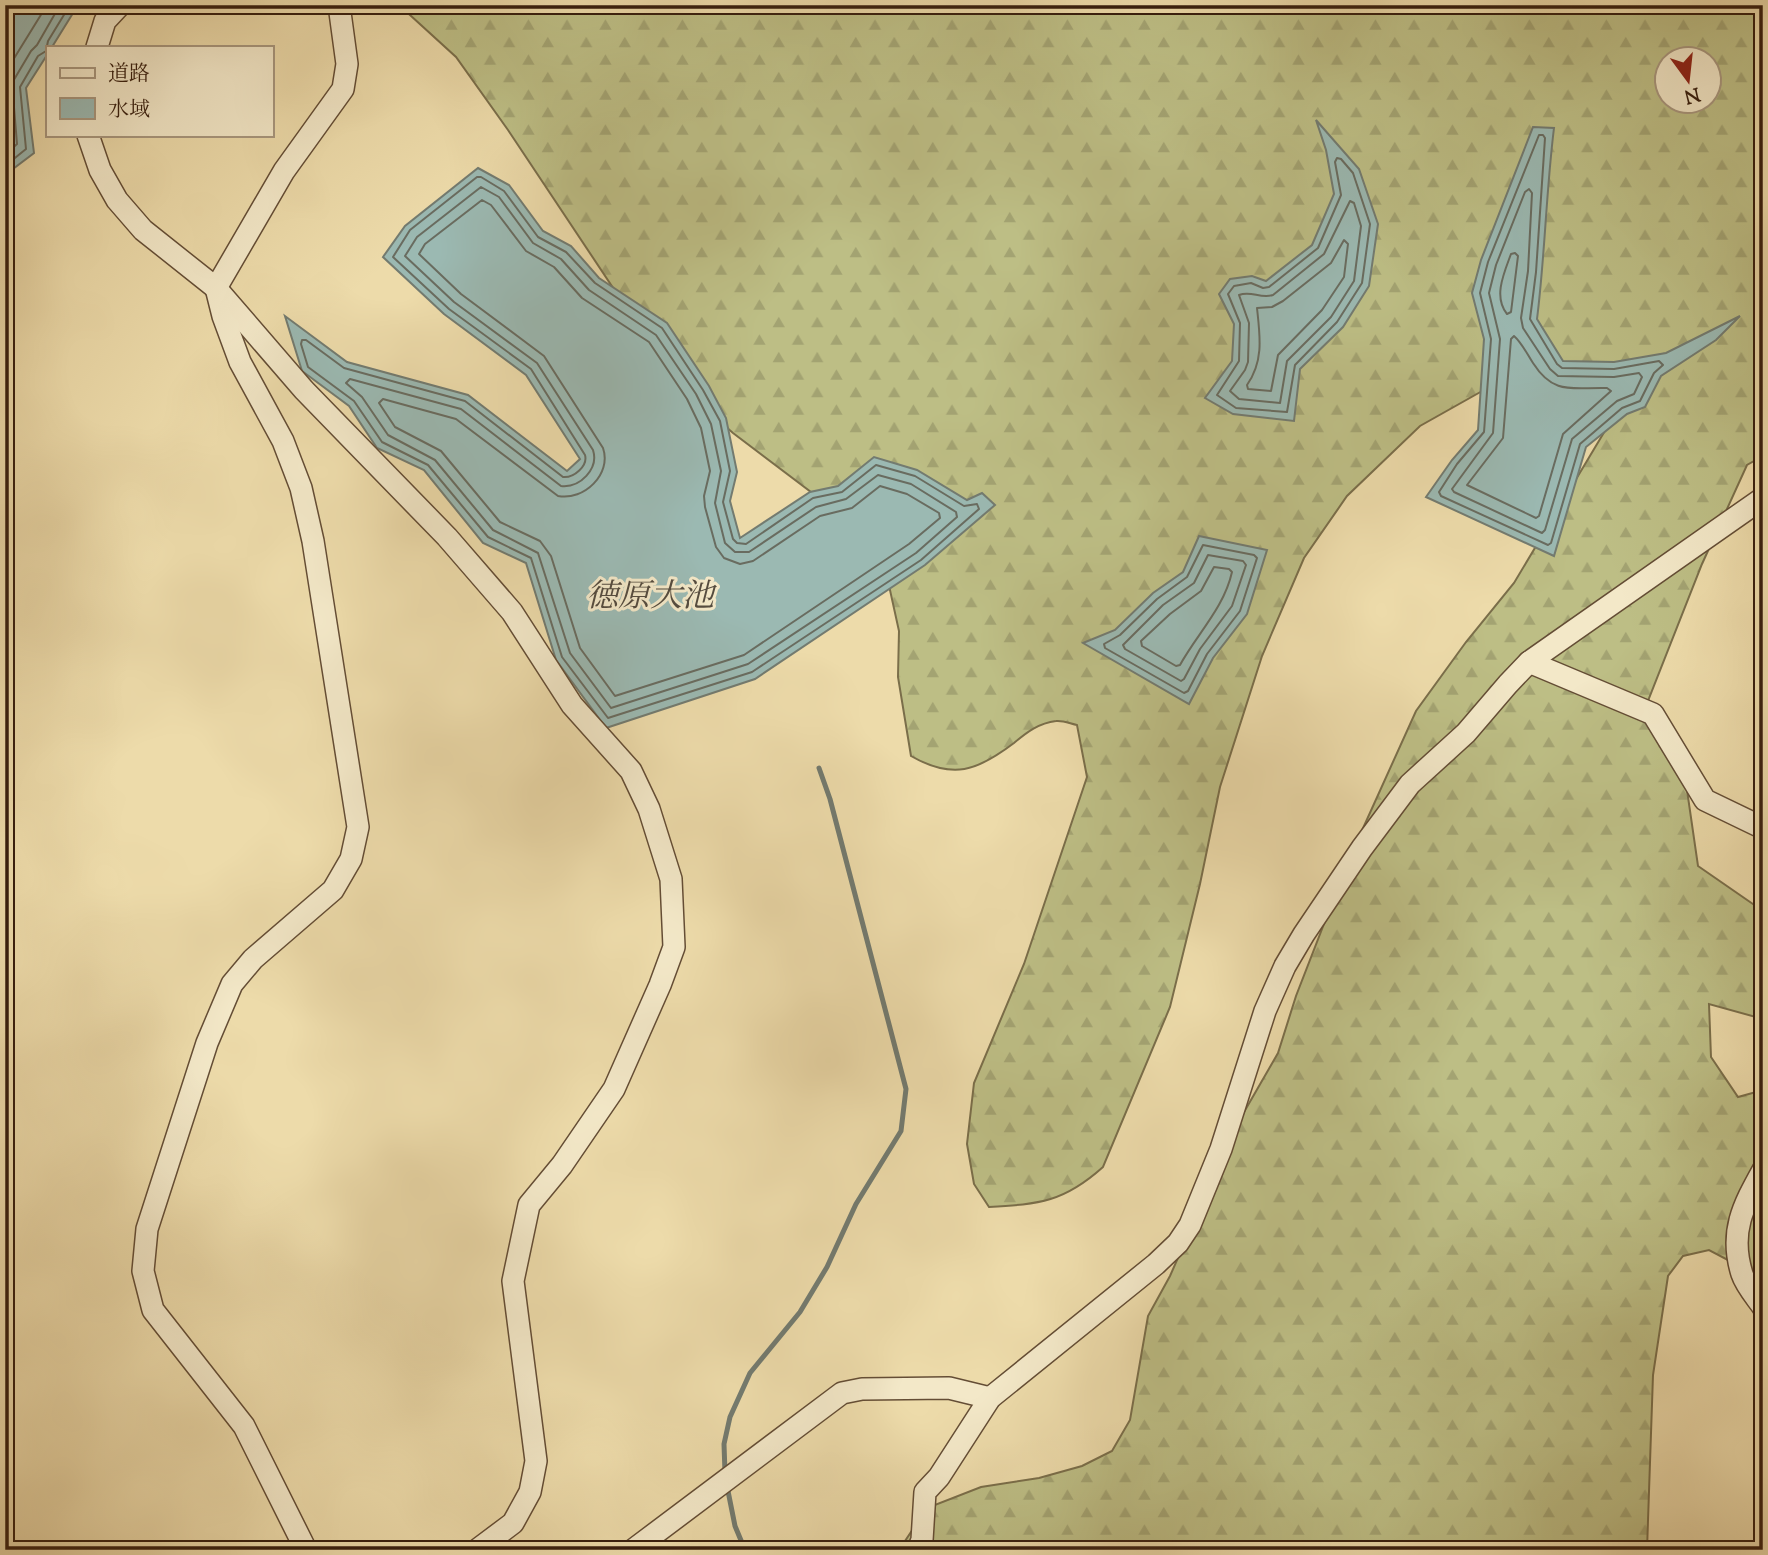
<svg xmlns="http://www.w3.org/2000/svg" width="1768" height="1555" viewBox="0 0 1768 1555" font-family="'Sorts Mill Goudy','Noto Serif JP',serif">
<defs>
<pattern id="forest-firs" width="22" height="20" patternUnits="userSpaceOnUse" patternTransform="scale(1.75)"><rect width="22" height="20" fill="#bdbe85"/><path d="M5 1l3.5 6h-7zM16 11l3.5 6h-7z" fill="#a3a372"/></pattern>
</defs>
<rect width="100%" height="100%" fill="#eddbaa"/>
<filter id="stains"><feTurbulence type="fractalNoise" baseFrequency=".00286" numOctaves="4"/><feColorMatrix values="0 0 0 0 .2 0 0 0 0 .09 0 0 0 0 .02 0 0 0 .5 -.17"/></filter>
<radialGradient id="worn" r=".72"><stop offset=".6" stop-color="#630" stop-opacity="0"/><stop offset="1" stop-color="#630" stop-opacity=".3"/></radialGradient>
<path fill="url(#forest-firs)" stroke="#7a6e4a" stroke-width="2" fill-rule="evenodd" d="M 399,5 L 1763,5 L 1763,456 L 1747,465 L 1702,564 L 1646,706 L 1687,790 L 1698,866 L 1763,911 L 1763,1019 L 1709,1004 L 1711,1057 L 1738,1097 L 1763,1090 L 1763,1293 L 1739,1283 L 1728,1260 L 1709,1250 L 1683,1256 L 1668,1276 L 1653,1375 L 1647,1550 L 899,1550 L 927,1508 L 981,1487 L 1039,1478 L 1082,1466 L 1112,1451 L 1130,1420 L 1148,1316 L 1170,1276 L 1236,1126 L 1278,1053 L 1296,996 L 1350,857 L 1416,711 L 1466,642 L 1514,583 L 1615,414 L 1516,372 L 1420,426 L 1347,496 L 1304,558 L 1262,656 L 1220,787 L 1200,884 L 1170,1007 L 1103,1167 C 1064,1202 1040,1204 989,1207 L 974,1184 L 967,1144 L 974,1083 L 1024,964 L 1087,777 L 1077,725 C 1071,724 1063,720 1056,721 C 1039,723 1027,732 1014,743 C 977,771 953,780 911,756 L 898,677 L 899,631 L 881,549 L 844,517 L 733,433 L 677,384 L 508,130 L 456,57 ZM 1666,60 L 1708,60 L 1708,102 L 1666,102 Z"/>
<g fill="#9bb9b2" stroke="#737b70" stroke-width="2">
<path d="M 5,5 L 78,5 L 52,47 L 47,47 L 47,55 L 26,88 L 34,153 L 5,175 Z"/>
<path d="M 1316,120 L 1359,169 L 1378,224 L 1369,286 L 1343,327 L 1300,369 L 1294,421 L 1233,414 L 1205,398 L 1232,361 L 1234,324 L 1219,294 L 1230,279 L 1252,276 L 1266,281 L 1312,245 L 1334,194 L 1326,150 Z"/>
<path d="M 1533,127 L 1554,128 C 1546,192 1545,256 1537,319 L 1563,361 L 1614,362 L 1666,353 L 1740,316 L 1716,340 L 1661,376 L 1645,407 L 1627,414 L 1586,447 L 1554,556 L 1426,497 L 1452,460 L 1478,430 L 1484,339 L 1472,293 L 1481,260 Z"/>
<path d="M 478,168 L 509,185 L 543,231 L 571,246 L 599,278 L 667,323 L 709,386 L 726,418 L 737,472 L 730,501 L 740,538 L 810,492 L 838,486 L 874,457 L 917,470 L 967,500 L 982,493 L 995,505 L 925,565 L 755,679 L 606,728 L 556,660 L 526,563 L 483,543 L 424,470 L 377,448 L 349,406 L 302,371 L 285,316 L 347,362 L 468,395 L 567,471 L 580,459 L 526,375 L 444,314 L 383,257 L 405,226 Z"/>
<path d="M 1199,536 L 1267,550 L 1247,614 L 1213,658 L 1189,704 L 1083,643 L 1115,630 L 1153,593 L 1183,572 Z"/>
</g>
<g fill="none" stroke-linecap="round" stroke-linejoin="round">
<g stroke="#696c60" stroke-width="2">
<path d="M 5,73 L 47,5"/>
<path d="M 1539,135 L 1543,135 L 1545,138 L 1536,272 L 1530,319 L 1557,364 L 1562,368 L 1614,369 L 1659,361 L 1663,365 L 1654,373 L 1640,401 L 1622,408 L 1580,444 L 1551,543 L 1548,545 L 1441,496 L 1439,492 L 1457,464 L 1484,432 L 1491,339 L 1480,293 L 1488,262 Z"/>
<path d="M 5,155 L 17,144 L 12,83 L 31,51 L 37,45 L 60,5"/>
<path d="M 1337,158 L 1341,159 L 1353,173 L 1370,224 L 1362,283 L 1337,322 L 1295,365 L 1287,412 L 1236,408 L 1217,395 L 1239,361 L 1240,323 L 1228,294 L 1234,286 L 1251,283 L 1263,288 L 1269,287 L 1318,248 L 1341,195 L 1335,162 Z"/>
<path d="M 5,166 L 26,149 L 20,87 L 38,56 L 46,51 L 48,41 L 70,5"/>
<path d="M 477,177 L 481,177 L 504,191 L 538,237 L 566,252 L 595,283 L 662,328 L 703,390 L 720,421 L 730,471 L 723,502 L 733,539 L 737,543 L 746,544 L 813,498 L 842,492 L 876,465 L 915,476 L 964,506 L 977,504 L 979,509 L 921,560 L 752,672 L 608,718 L 562,657 L 531,558 L 488,537 L 428,465 L 382,442 L 354,401 L 308,367 L 301,344 L 302,340 L 306,340 L 344,368 L 465,401 L 563,477 C 574,478 588,466 585,455 L 531,369 L 449,309 L 393,257 L 410,230 Z"/>
<path d="M 481,187 L 499,197 L 533,243 L 561,259 L 589,290 L 656,335 L 696,394 L 711,424 L 721,471 L 715,503 L 725,543 L 735,552 L 749,552 L 816,507 L 846,499 L 878,475 L 911,484 L 956,512 L 957,517 L 916,553 L 748,664 L 611,708 L 570,653 L 538,553 L 493,530 L 435,460 L 388,435 L 362,397 L 346,383 L 350,379 L 461,409 L 561,486 C 580,488 599,469 593,450 L 537,363 L 454,302 L 405,256 L 417,237 Z"/>
<path d="M 1529,189 L 1532,193 L 1528,271 L 1521,318 L 1523,328 L 1550,369 L 1558,376 L 1614,377 L 1639,373 L 1642,377 L 1634,394 L 1617,401 L 1572,439 L 1545,530 L 1542,533 L 1454,492 L 1452,489 L 1493,433 L 1500,339 L 1489,293 L 1496,265 L 1525,192 Z"/>
<path d="M 482,200 L 491,205 L 526,251 L 554,267 L 582,298 L 649,342 L 687,399 L 701,428 L 710,471 L 704,496 L 705,507 L 716,547 L 724,558 L 740,564 L 753,561 L 820,516 L 852,508 L 880,486 L 907,494 L 939,513 L 940,518 L 909,544 L 744,655 L 615,696 L 580,648 L 551,556 L 540,541 L 500,522 L 441,451 L 395,427 L 379,403 L 383,399 L 456,419 L 558,496 C 584,501 612,474 603,448 L 544,356 L 461,294 L 419,254 L 425,244 Z"/>
<path d="M 1350,201 L 1354,203 L 1361,226 L 1354,281 L 1331,317 L 1287,361 L 1280,403 L 1239,399 L 1230,391 L 1245,370 L 1248,362 L 1249,323 L 1239,295 C 1251,290 1260,299 1273,295 L 1324,254 Z"/>
<path d="M 1344,240 L 1348,244 L 1344,277 L 1322,310 L 1278,355 L 1271,391 L 1248,389 L 1247,385 C 1264,361 1260,336 1257,308 L 1272,307 L 1283,301 L 1331,263 Z"/>
<path d="M 1515,253 L 1518,256 L 1511,312 L 1507,314 C 1493,297 1504,273 1511,254 Z"/>
<path d="M 1514,336 C 1522,343 1527,354 1533,363 C 1554,396 1573,387 1607,388 L 1611,391 L 1563,434 L 1539,516 L 1536,518 L 1467,485 L 1503,438 L 1511,339 Z"/>
<path d="M 1203,545 L 1254,555 L 1257,558 L 1240,611 L 1207,654 L 1188,691 L 1184,693 L 1105,648 L 1104,644 L 1120,635 L 1157,599 L 1187,577 Z"/>
<path d="M 1208,555 L 1243,561 L 1246,565 L 1232,606 L 1200,649 L 1184,679 L 1181,681 L 1125,649 L 1123,645 L 1163,605 L 1194,583 Z"/>
<path d="M 1214,567 L 1229,569 L 1232,572 C 1224,608 1197,634 1180,665 L 1176,666 L 1142,646 L 1141,641 L 1170,614 L 1201,591 Z"/>
</g>
<g stroke="#737b70" stroke-width="5">
<path d="M 725,1473 L 724,1444 L 730,1417 L 750,1373 L 800,1312 L 827,1267 L 856,1204 L 901,1131 L 906,1089 L 830,799 L 819,768"/>
<path d="M 727,1486 L 735,1526 L 745,1550"/>
</g>
<defs>
<g id="minor">
<path d="M 97,47 L 105,21 L 120,5"/>
<path d="M 88,135 L 100,170 L 117,200 L 143,230 L 216,288 L 304,390 L 447,537 L 512,612 L 572,705 L 631,771 L 649,809 L 671,879 L 674,947 L 660,985 L 614,1089 L 562,1165 L 529,1205 L 513,1281 L 536,1461 L 530,1492 L 513,1523 L 477,1550"/>
<path d="M 1529,662 L 1653,714 L 1705,800 L 1763,828"/>
<path d="M 1763,1170 C 1743,1206 1729,1232 1742,1274 C 1746,1286 1756,1297 1763,1307"/>
<path d="M 306,1550 L 244,1426 L 153,1310 L 143,1271 L 147,1229 L 207,1043 L 232,984 L 253,959 L 333,890 L 351,859 L 358,827 L 313,541 L 301,488 L 283,441 L 240,362 L 223,316 L 216,288 L 284,171 L 343,89 L 347,64 L 339,5"/>
<path d="M 633,1550 L 842,1393 L 862,1389 L 949,1388 L 990,1398"/>
<path d="M 918,1550 L 922,1540 L 925,1492 L 939,1477 L 990,1398 L 1156,1264 L 1178,1243 L 1190,1225 L 1221,1149 L 1265,1011 L 1285,966 L 1304,934 L 1362,848 L 1410,784 L 1466,733 L 1508,684 L 1529,662 L 1763,498"/>
</g>
</defs>
<use href="#minor" stroke="#644d35" stroke-width="24"/>
<use href="#minor" stroke="#f3e8c8" stroke-width="21"/>
</g>
<g text-anchor="middle" dominant-baseline="central" stroke-width="6" stroke-linejoin="round" paint-order="stroke">
<g font-size="32" font-style="italic" fill="#554c3f" stroke="#f3e8c8">
<text x="650" y="598">徳原大池</text>
</g>
</g>
<rect width="1768" height="1555" fill="none" stroke="#eddbaa" stroke-width="28"/>
<rect x="7" y="7" width="1754" height="1541" fill="none" stroke="#371e0e" stroke-width="3.5"/>
<rect x="14" y="14" width="1740" height="1527" fill="none" stroke="#371e0e" stroke-width="2"/>
<rect x="46" y="46" width="228" height="91" fill="#f3e8c8" stroke="#a8977e" stroke-width="2"/>
<rect x="60" y="68" width="35" height="10" fill="#f3e8c8" stroke="#a8977e" stroke-width="2"/>
<text x="108" y="80" font-size="21" fill="#371e0e">道路</text>
<rect x="60" y="98" width="35" height="21" fill="#9bb9b2" stroke="#a8977e" stroke-width="2"/>
<text x="108" y="116" font-size="21" fill="#371e0e">水域</text>
<g transform="translate(1688 80) rotate(165)"><circle r="33" fill="#f3e8c8" stroke="#a8977e" stroke-width="2"/>
<path d="M0-5L12 26L0 18L-12 26Z" fill="#8f2418"/>
<text y="-10" font-size="19" font-weight="bold" text-anchor="middle" fill="#371e0e">N</text>
</g>
<rect width="100%" height="100%" filter="url(#stains)"/>
<rect width="100%" height="100%" fill="url(#worn)"/>
</svg>
